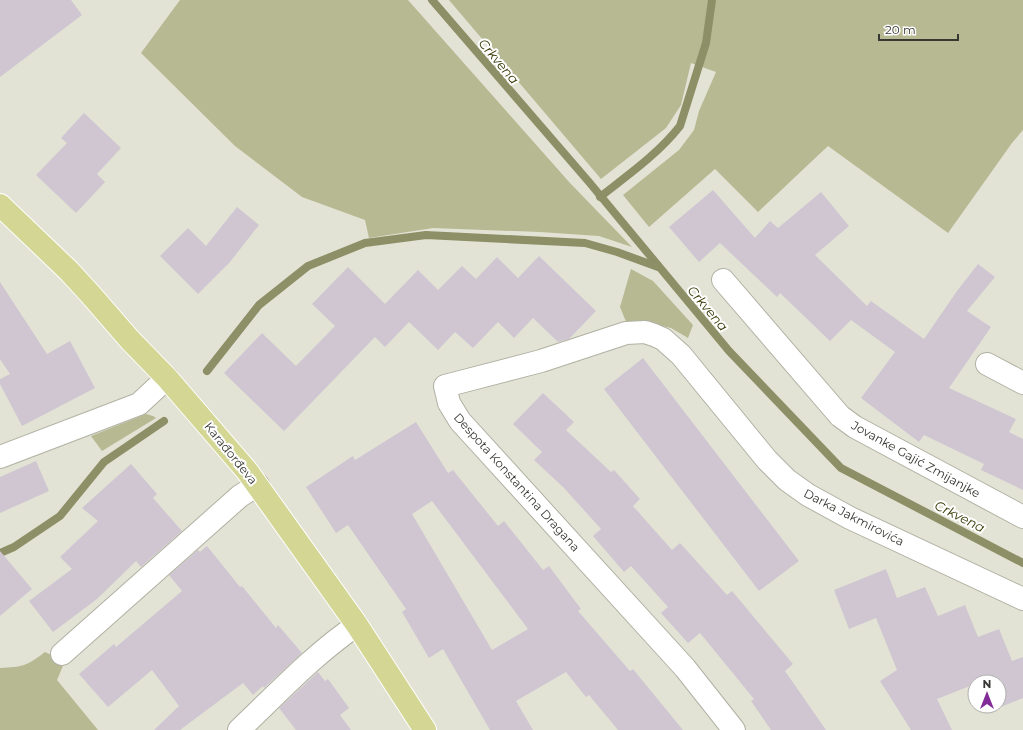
<svg xmlns="http://www.w3.org/2000/svg" width="1023" height="730" viewBox="0 0 1023 730" font-family="Montserrat,sans-serif">
<rect width="100%" height="100%" fill="#e2e3d5"/>
<g fill="#b7b992">
<path d="M 180,0 L 408,0 L 570,183 L 632,247 L 599,236 L 540,232 L 433,228 L 369,238 L 365,220 L 302,197 L 235,146 L 141,53 Z"/>
<path d="M 449,0 L 1023,0 L 1023,130 L 1012,143 L 948,233 L 828,146 L 758,212 L 715,169 L 649,227 L 623,195 L 679,150 L 694,130 L 699,111 L 716,72 L 691,63 L 681,105 L 666,128 L 601,179 Z"/>
<path d="M 631,269 L 653,281 L 693,325 L 688,338 L 671,328 L 658,325 L 627,324 L 620,307 Z"/>
<path d="M 146,414 L 153,416 L 156,418 L 102,451 L 91,436 Z"/>
<path d="M 45,652 L 65,661 L 57,680 L 98,730 L 0,730 L 0,668 C 22,667 27,666 45,652 Z"/>
</g>
<g fill="none" stroke-linecap="round" stroke-linejoin="round">
<g stroke="#8d8f66" stroke-width="8">
<path d="M 432,0 L 589,182 L 729,351 L 841,468 L 1023,563"/>
<path d="M 600,197 C 628,175 658,154 680,126 L 706,43 L 712,0"/>
<path d="M 207,371 L 259,305 L 308,266 L 365,243 L 426,235 L 585,243 L 617,252 L 658,267"/>
<path d="M 0,553 L 14,547 L 60,516 L 104,462 L 164,421"/>
</g>
</g>
<g fill="#cfc6d2" fill-rule="evenodd">
<path d="M 0,0 L 71,0 L 82,15 L 0,77 Z"/>
<path d="M 84,113 L 121,148 L 97,174 L 105,182 L 76,213 L 36,175 L 67,143 L 61,138 Z"/>
<path d="M 713,190 L 755,238 L 770,221 L 778,228 L 821,192 L 849,226 L 815,255 L 867,306 L 871,301 L 924,339 L 957,291 L 978,264 L 995,277 L 967,311 L 991,327 L 949,388 L 1016,419 L 1009,432 L 1023,439 L 1023,490 L 981,470 L 984,464 L 924,435 L 919,442 L 861,398 L 895,352 L 851,320 L 830,341 L 780,293 L 777,297 L 720,243 L 699,262 L 669,227 Z"/>
<path d="M 237,207 L 259,225 L 230,262 L 198,294 L 160,256 L 188,228 L 206,246 Z"/>
<path d="M 539,256 L 596,311 L 569,339 L 558,342 L 533,318 L 514,338 L 498,322 L 473,348 L 455,332 L 438,350 L 409,322 L 385,347 L 375,337 L 284,431 L 224,373 L 262,333 L 296,366 L 335,326 L 312,304 L 348,267 L 385,304 L 418,270 L 438,290 L 462,266 L 476,279 L 497,257 L 518,278 Z"/>
<path d="M 0,282 L 47,354 L 70,341 L 95,388 L 22,426 L 0,384 L 0,379 L 10,374 L 0,359 Z"/>
<path d="M 643,358 L 799,561 L 759,591 L 604,389 Z"/>
<path d="M 543,393 L 574,422 L 566,430 L 611,472 L 614,470 L 640,499 L 633,506 L 672,550 L 680,543 L 727,595 L 732,591 L 793,664 L 785,671 L 826,730 L 771,730 L 751,701 L 754,699 L 700,633 L 688,643 L 661,613 L 668,607 L 631,566 L 624,572 L 593,536 L 601,529 L 564,488 L 534,460 L 542,452 L 513,424 Z"/>
<path d="M 416,422 L 448,473 L 453,470 L 498,526 L 504,521 L 543,570 L 549,566 L 581,609 L 578,611 L 630,671 L 633,669 L 683,730 L 618,730 L 589,695 L 586,697 L 566,672 L 516,701 L 533,730 L 490,730 L 443,649 L 429,658 L 402,612 L 406,609 L 348,525 L 336,533 L 306,487 L 353,456 L 355,460 ZM 432,501 L 528,629 L 492,650 L 412,514 Z"/>
<path d="M 36,461 L 49,491 L 0,513 L 0,477 Z"/>
<path d="M 131,464 L 157,494 L 153,498 L 182,531 L 141,567 L 136,561 L 97,599 L 53,632 L 29,601 L 72,569 L 60,557 L 98,521 L 82,508 Z"/>
<path d="M 207,546 L 240,587 L 242,586 L 276,628 L 278,625 L 302,653 L 264,688 L 263,686 L 253,695 L 243,683 L 180,730 L 154,730 L 179,706 L 152,670 L 108,707 L 79,674 L 114,644 L 116,647 L 182,591 L 169,575 L 198,550 L 200,552 Z"/>
<path d="M 0,551 L 32,589 L 0,616 Z"/>
<path d="M 886,569 L 897,598 L 925,587 L 938,616 L 965,605 L 978,637 L 999,629 L 1012,661 L 1023,657 L 1023,698 L 996,709 L 995,706 L 999,706 L 999,682 L 985,682 L 984,680 L 975,682 L 975,684 L 937,699 L 952,730 L 911,730 L 880,681 L 897,670 L 876,618 L 849,629 L 834,590 Z"/>
<path d="M 318,672 L 325,681 L 328,679 L 349,708 L 340,715 L 351,730 L 296,730 L 279,708 Z"/>
</g>
<g fill="none" stroke-linecap="round" stroke-linejoin="round">
<defs>
<g id="minor">
<path d="M 723,280 L 840,416 L 855,427 L 1023,517"/>
<path d="M 987,364 L 1023,383"/>
<path d="M 0,457 L 139,404 L 167,378"/>
<path d="M 62,654 L 240,496 L 258,485"/>
<path d="M 239,730 C 277,694 314,654 357,625"/>
<path d="M 734,730 L 685,668 L 460,421 L 449,403 L 445,386 L 541,361 L 626,333 L 645,332 L 654,335 L 663,339 L 681,355 L 767,460 L 787,480 L 808,495 L 850,518 L 1023,599"/>
</g>
<path id="major" d="M 0,205 L 69,271 L 91,295 L 130,340 L 167,378 L 247,471 L 357,625 L 425,730"/>
</defs>
<use href="#minor" stroke="#b0b1a3" stroke-width="24"/>
<use href="#major" stroke="#fff" stroke-width="24"/>
<use href="#minor" stroke="#fff" stroke-width="22"/>
<use href="#major" stroke="#d4d694" stroke-width="22"/>
</g>
<g text-anchor="middle" dominant-baseline="central" stroke-width="4" stroke-linejoin="round" paint-order="stroke">
<g font-size="12" fill="#373832" stroke="#fff">
<text transform="translate(231 453) rotate(51)">Karađorđeva</text>
<text transform="translate(916 459) rotate(29)">Jovanke Gajić Zmijanjke</text>
<text transform="translate(517 482) rotate(48)">Despota Konstantina Dragana</text>
<text transform="translate(854 517) rotate(27)">Darka Jakmirovića</text>
</g>
<g font-size="13" font-style="italic" fill="#383903" stroke="#fff">
<text transform="translate(499 61) rotate(50)">Crkvena</text>
<text transform="translate(708 308) rotate(50)">Crkvena</text>
<text transform="translate(960 516) rotate(27)">Crkvena</text>
</g>
</g>
<g transform="translate(987 694)"><circle r="19" fill="#ffffff" stroke="#afafad"/>
<path d="M0-3L7 15L0 10L-7 15Z" fill="#822c9a"/>
<text y="-6" font-size="11" font-weight="bold" text-anchor="middle" fill="#373832">N</text>
</g>
<path d="M879 34v6h79v-6" fill="none" stroke="#373832" stroke-width="2"/>
<text x="885" y="34" font-size="12" fill="#373832" stroke="#ffffff" stroke-width="3" paint-order="stroke">20 m</text>
</svg>
